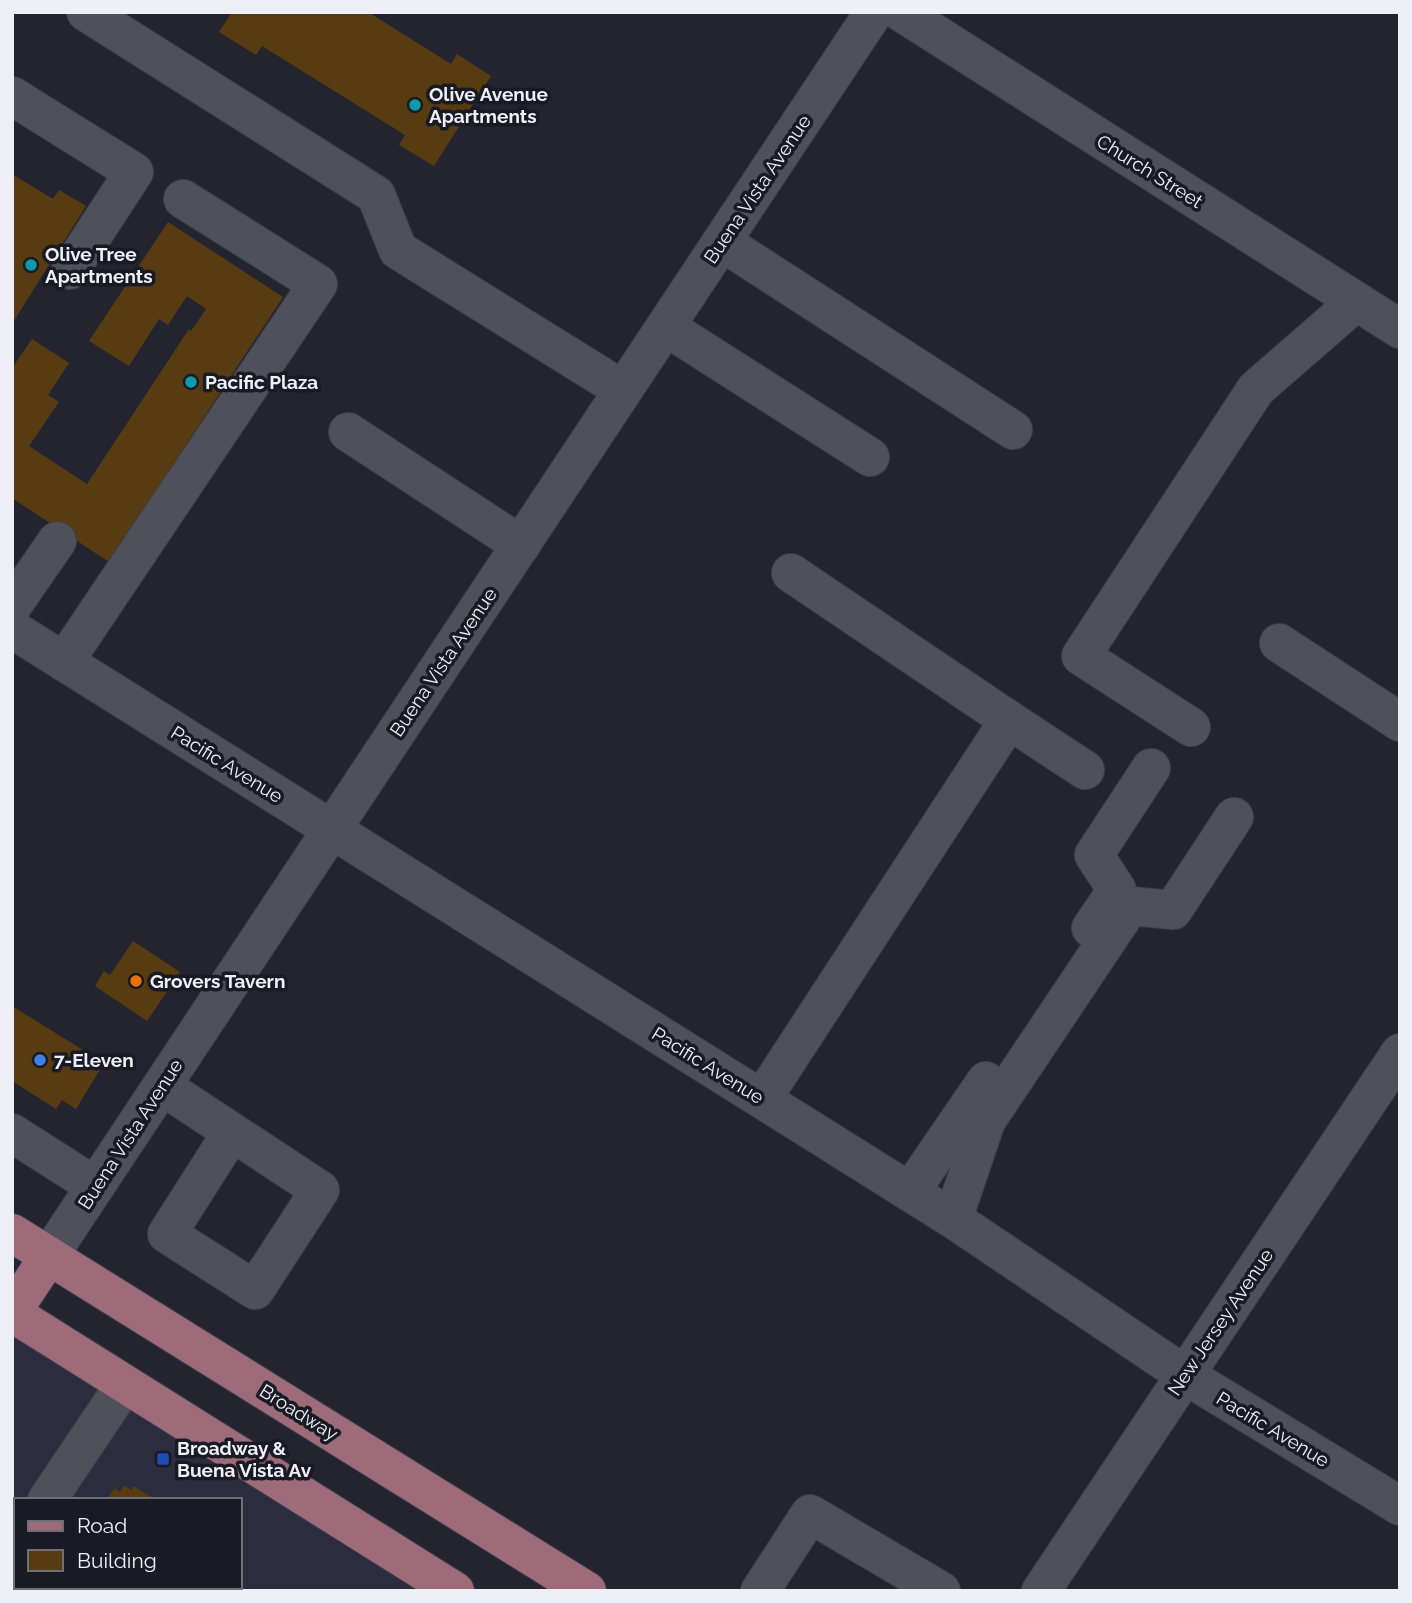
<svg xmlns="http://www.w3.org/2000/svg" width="1412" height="1603" viewBox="0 0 1412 1603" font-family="Raleway,sans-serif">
<rect width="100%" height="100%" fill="#23242f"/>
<path fill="#2b2c3d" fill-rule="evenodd" d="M 12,1324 L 441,1591 L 12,1591 ZM 16,1500 L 240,1500 L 240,1587 L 16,1587 Z"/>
<g fill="#573c11">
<path d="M 232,12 L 368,12 L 451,64 L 457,54 L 491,76 L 434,166 L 399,145 L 405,135 L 262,46 L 256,55 L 219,32 Z"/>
<path d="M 12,174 L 53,199 L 59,190 L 86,206 L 12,324 Z"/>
<path d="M 168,222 L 283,297 L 109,562 L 12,498 L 12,368 L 32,339 L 69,363 L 48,395 L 59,402 L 29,446 L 87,484 L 189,329 L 191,331 L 206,309 L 187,296 L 168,325 L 159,319 L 129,366 L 89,341 Z"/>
<path d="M 133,941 L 180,972 L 147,1021 L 95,986 L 104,971 L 110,975 Z"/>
<path d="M 12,1006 L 104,1063 L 76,1109 L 62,1100 L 56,1109 L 12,1081 Z"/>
<path d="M 124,1485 L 131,1490 L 134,1486 L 156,1500 L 107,1500 L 114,1488 L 120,1492 Z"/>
<path d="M 49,1587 L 155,1587 L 153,1591 L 47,1591 Z"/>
</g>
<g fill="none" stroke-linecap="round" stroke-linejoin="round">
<defs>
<g id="minor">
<path d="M 86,12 L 376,195 L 398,250 L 623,390"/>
<path d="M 901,12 L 1400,329"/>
<path d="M 12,96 L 134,172 L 70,270"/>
<path d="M 722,242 L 1013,430"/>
<path d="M 666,327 L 870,457"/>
<path d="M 348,432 L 521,545"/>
<path d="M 12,606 L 57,541"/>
<path d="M 12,629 L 953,1219 L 1185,1375 L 1400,1506"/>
<path d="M 1279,643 L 1400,722"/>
<path d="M 64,662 L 318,284 L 183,199"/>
<path d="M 1009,720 L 1085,770"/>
<path d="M 1191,727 L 1081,656 L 1256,389 L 1356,302"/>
<path d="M 1091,928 L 1117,890 L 1094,855 L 1151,768"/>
<path d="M 162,1086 L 320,1190 L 255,1290 L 167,1234 L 232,1132"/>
<path d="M 762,1099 L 1009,720 L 791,573"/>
<path d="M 12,1133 L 95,1186"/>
<path d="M 910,1192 L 986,1081"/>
<path d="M 953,1219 L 986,1121 L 1130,906 L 1173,910 L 1234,817"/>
<path d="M 49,1256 L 874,12"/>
<path d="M 47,1500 L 125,1384"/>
<path d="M 12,1551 L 16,1546"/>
<path d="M 760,1591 L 810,1514 L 941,1591"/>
<path d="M 1041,1591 L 1400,1053"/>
</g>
<g id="major">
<path d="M 12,1233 L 587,1591"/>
<path d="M 12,1312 L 49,1256"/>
<path d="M 12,1313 L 455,1591"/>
</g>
</defs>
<use href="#minor" stroke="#3e3f48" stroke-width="40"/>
<use href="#major" stroke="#3e3f48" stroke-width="40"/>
<use href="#minor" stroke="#50505d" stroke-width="38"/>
<use href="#major" stroke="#9d6b7a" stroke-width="38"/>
</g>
<g fill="#0f9aa8" stroke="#1a1a25" stroke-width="2.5">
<circle cx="415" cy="105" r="7"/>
<circle cx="31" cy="265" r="7"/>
<circle cx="191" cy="382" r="7"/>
</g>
<circle fill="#e8710a" stroke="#1a1a25" stroke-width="2.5" cx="136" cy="981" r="7"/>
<circle fill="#3f7fe0" stroke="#1a1a25" stroke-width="2.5" cx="40" cy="1060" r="7"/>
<rect fill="#1a4fb4" stroke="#1a1a25" stroke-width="2.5" x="156" y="1452" width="14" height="14" rx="3.5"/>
<g text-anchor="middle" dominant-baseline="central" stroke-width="7" stroke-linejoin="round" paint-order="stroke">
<g font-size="19" font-weight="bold" fill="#eeeff7" stroke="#1a1a25" text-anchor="start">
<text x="429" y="94">Olive Avenue<tspan x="429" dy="22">Apartments</tspan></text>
<text x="45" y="254">Olive Tree<tspan x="45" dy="22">Apartments</tspan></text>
<text x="205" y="382">Pacific Plaza</text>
<text x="150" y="981">Grovers Tavern</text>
<text x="54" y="1060">7-Eleven</text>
<text x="177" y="1448">Broadway &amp;<tspan x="177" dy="22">Buena Vista Av</tspan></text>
</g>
<g font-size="19" fill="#eeeff7" stroke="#1a1a25">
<text transform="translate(1150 171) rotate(32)">Church Street</text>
<text transform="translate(757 189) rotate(-56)">Buena Vista Avenue</text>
<text transform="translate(443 662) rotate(-56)">Buena Vista Avenue</text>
<text transform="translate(227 764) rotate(32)">Pacific Avenue</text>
<text transform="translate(708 1065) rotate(32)">Pacific Avenue</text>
<text transform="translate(130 1134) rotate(-57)">Buena Vista Avenue</text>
<text transform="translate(1220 1322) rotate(-56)">New Jersey Avenue</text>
<text transform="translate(299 1412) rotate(32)">Broadway</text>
<text transform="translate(1273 1429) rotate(31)">Pacific Avenue</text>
</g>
</g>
<rect width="1412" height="1603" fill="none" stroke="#eeeff7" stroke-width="28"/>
<rect x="14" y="1498" width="228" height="91" fill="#1a1a25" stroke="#6f6f79" stroke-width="2"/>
<rect x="28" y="1521" width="35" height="10" fill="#9d6b7a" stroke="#6f6f79" stroke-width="2"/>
<text x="77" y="1533" font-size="21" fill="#eeeff7">Road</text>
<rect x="28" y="1550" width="35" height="21" fill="#573c11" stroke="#6f6f79" stroke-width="2"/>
<text x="77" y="1568" font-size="21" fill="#eeeff7">Building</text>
</svg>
